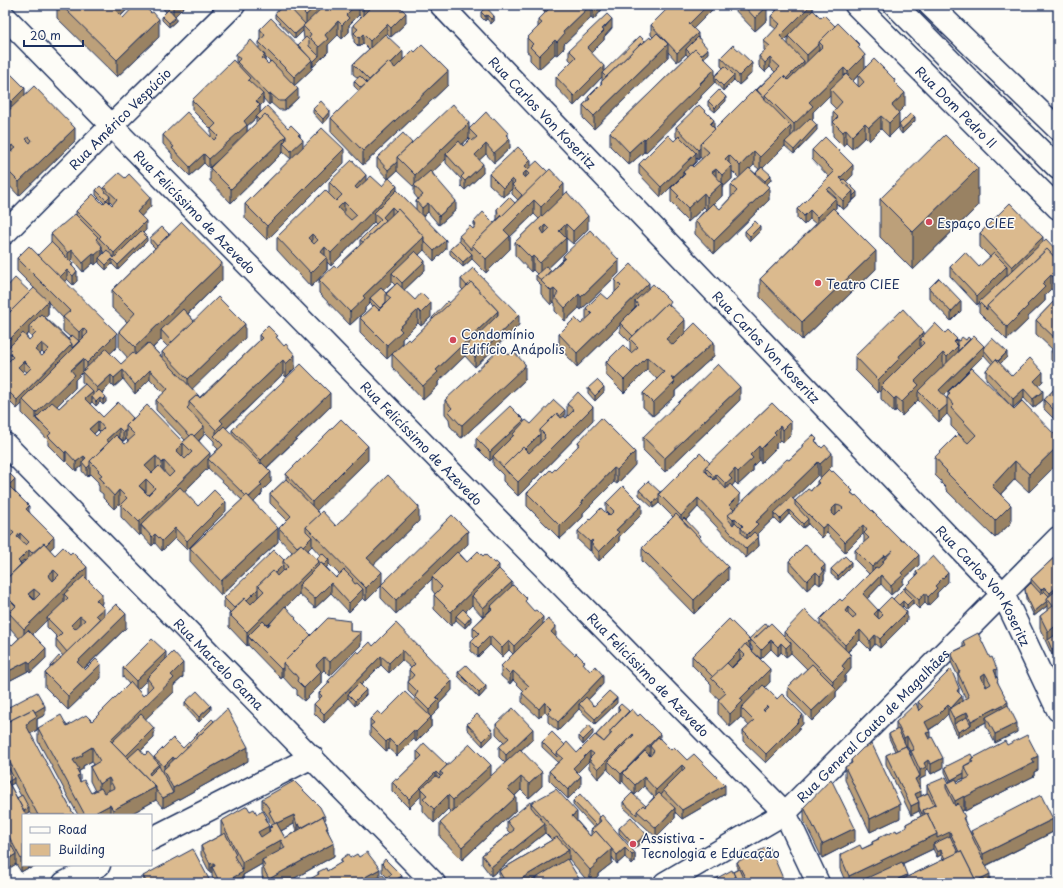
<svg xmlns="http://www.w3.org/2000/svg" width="1063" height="888" viewBox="0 0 1063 888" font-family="'Playpen Sans',sans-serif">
<rect width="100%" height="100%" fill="#fdfcf7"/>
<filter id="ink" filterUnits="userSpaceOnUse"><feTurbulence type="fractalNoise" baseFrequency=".025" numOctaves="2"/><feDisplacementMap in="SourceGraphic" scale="8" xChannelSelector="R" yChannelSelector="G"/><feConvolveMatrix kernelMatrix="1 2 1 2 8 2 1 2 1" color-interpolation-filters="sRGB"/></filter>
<g filter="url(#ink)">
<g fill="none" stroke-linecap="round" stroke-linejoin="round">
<defs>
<g id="minor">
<path id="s1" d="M 441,5 L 1003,594 L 1058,710"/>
<path d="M 895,5 L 972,83 L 1058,168"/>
<path id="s2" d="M 5,17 L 785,813 L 818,883"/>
<path id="s3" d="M 5,233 L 111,126 L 234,5"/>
<path id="s4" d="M 5,444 L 434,883"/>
<path d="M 151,839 L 312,757"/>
<path d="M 64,883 L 99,865"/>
<path id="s5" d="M 665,883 L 785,813 L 1058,538"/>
</g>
<g id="major">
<path id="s6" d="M 856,5 L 1058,208"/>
<path d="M 930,5 L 1058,129"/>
</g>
</defs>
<use href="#minor" stroke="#1b2f5e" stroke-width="25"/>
<use href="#major" stroke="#1b2f5e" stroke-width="25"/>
<use href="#minor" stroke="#fdfcf7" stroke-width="22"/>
<use href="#major" stroke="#fdfcf7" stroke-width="22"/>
</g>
<g fill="#bca07a" stroke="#1b2f5e" fill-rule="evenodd">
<path d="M 57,5 L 132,5 L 121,16 L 123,18 L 159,37 L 117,77 L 57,18 Z"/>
<path d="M 160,5 L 186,5 L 175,16 L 176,21 L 169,27 L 162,20 L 162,16 L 166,12 Z"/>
<path d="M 283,5 L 323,5 L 323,6 L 325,5 L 398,5 L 406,23 L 391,37 L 387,33 L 386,34 L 403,59 L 448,85 L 363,165 L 331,132 L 331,118 L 359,91 L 354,86 L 354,81 L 358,78 L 353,74 L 353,64 L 369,49 L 363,43 L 359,47 L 354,42 L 354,36 L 353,34 L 353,25 L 361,17 L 359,15 L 349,25 L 349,32 L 342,39 L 338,35 L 328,45 L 328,52 L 313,67 L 312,65 L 312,69 L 294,86 L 298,98 L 285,110 L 279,110 L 271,103 L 269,105 L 263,98 L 263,103 L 260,106 L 260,113 L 288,128 L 300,136 L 303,147 L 344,163 L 267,240 L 245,218 L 245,204 L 291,159 L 283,152 L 231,203 L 210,181 L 210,168 L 214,163 L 209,168 L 204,163 L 190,176 L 172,158 L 172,154 L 163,144 L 163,135 L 211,137 L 211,129 L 192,110 L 192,100 L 236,63 L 236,54 L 259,48 L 259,42 L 261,40 L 260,39 L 260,29 L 298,45 L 304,39 L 303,31 L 295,39 L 275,18 L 275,14 ZM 265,57 L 270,62 L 268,64 L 265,61 ZM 256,118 L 256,123 L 247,132 L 247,126 Z"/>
<path d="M 503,5 L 510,5 L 507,8 Z"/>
<path d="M 537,5 L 553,5 L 545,13 Z"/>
<path d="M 553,5 L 605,5 L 601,9 L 601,11 L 593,20 L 591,18 L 564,44 L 564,48 L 557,55 L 555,54 L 539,69 L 530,60 L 530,54 L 527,52 L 527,38 L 538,27 L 538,20 Z"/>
<path d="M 730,5 L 765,5 L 767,20 L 755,31 Z"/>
<path d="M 769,5 L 813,5 L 813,10 L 821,18 L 835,26 L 860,50 L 865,68 L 853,81 L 858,86 L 858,75 L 895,83 L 905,106 L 898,112 L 899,125 L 915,121 L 902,134 L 899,130 L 899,127 L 889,137 L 881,129 L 869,141 L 865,137 L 852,149 L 846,143 L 843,146 L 833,136 L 833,112 L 836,109 L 830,103 L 830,95 L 813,112 L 813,119 L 812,120 L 817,130 L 794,154 L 785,146 L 763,168 L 771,180 L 767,184 L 769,200 L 714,254 L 695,234 L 695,221 L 706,209 L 704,207 L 688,222 L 677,211 L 677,208 L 671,202 L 671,188 L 683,176 L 683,175 L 661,197 L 639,174 L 639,164 L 674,141 L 677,138 L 676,137 L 676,127 L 714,127 L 715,129 L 775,72 L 770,67 L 765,72 L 759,66 L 759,56 L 765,51 L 764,50 L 764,41 L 776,29 L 771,25 L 771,16 L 776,11 L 776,9 L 775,10 ZM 788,37 L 788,45 L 784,41 ZM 700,157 L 702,159 L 693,167 L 692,166 L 696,162 L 696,158 L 698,160 ZM 754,165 L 759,169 L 756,173 L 756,174 L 750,169 ZM 732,171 L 739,178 L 731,185 L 731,197 L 720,209 L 714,204 L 722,196 L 722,188 L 732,179 Z"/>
<path d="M 481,12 L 494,16 L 494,21 L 491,24 L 487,19 L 485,21 L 481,17 Z"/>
<path d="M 651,25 L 694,29 L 698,37 L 708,53 L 704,58 L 715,76 L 723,68 L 721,66 L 721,57 L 752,73 L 739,85 L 734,80 L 723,91 L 715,82 L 701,96 L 701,98 L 645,153 L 644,152 L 629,165 L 610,146 L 610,132 L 688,56 L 686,54 L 677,62 L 668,52 L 668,57 L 594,129 L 583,118 L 583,105 L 588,100 L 588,97 L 601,85 L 601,82 L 602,81 L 602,77 L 574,106 L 556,87 L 556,77 L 572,62 L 569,59 L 569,50 L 612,28 L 604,37 L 604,40 L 591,52 L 604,71 L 645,41 L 651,39 L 653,37 L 651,35 Z"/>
<path d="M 5,68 L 25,95 L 75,141 L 19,196 L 5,181 L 5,114 L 10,110 L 8,108 L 5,110 Z"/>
<path d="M 708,101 L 726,101 L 715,112 L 708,106 Z"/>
<path d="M 313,109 L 330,116 L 323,124 L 313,113 Z"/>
<path d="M 469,128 L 508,136 L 510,148 L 494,163 L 486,154 L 479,160 L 483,173 L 465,190 L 461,186 L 461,179 L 446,163 L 446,159 L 432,172 L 456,210 L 439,225 L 428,212 L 423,217 L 446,249 L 434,261 L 424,250 L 419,255 L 425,270 L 404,290 L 431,317 L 421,326 L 418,323 L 402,339 L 402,344 L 410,341 L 432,320 L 432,318 L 450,303 L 463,290 L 461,288 L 461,279 L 519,325 L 475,367 L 465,356 L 438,382 L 438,386 L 423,400 L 392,367 L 392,354 L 387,359 L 360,332 L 360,318 L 373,306 L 370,303 L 365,308 L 365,311 L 350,325 L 319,293 L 319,280 L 336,268 L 360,245 L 360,240 L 376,224 L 374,222 L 331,266 L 327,262 L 327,270 L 311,287 L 277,250 L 277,237 L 329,193 L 329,182 L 366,180 L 382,186 L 397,190 L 416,210 L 416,201 L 418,199 L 414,194 L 414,187 L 397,171 L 388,179 L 377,167 L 377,158 L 412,143 ZM 469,138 L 470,140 L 463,146 L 462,144 ZM 392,282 L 395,285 L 386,293 L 383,290 Z"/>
<path d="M 812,150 L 853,175 L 846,182 L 857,197 L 843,210 L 836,203 L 836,208 L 834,209 L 876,269 L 802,340 L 760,297 L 760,279 L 816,224 L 810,219 L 804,225 L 797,218 L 797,209 L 829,177 L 812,159 Z"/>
<path d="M 531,166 L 564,195 L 588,229 L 573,244 L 566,238 L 566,251 L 548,268 L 551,271 L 563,259 L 563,256 L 619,273 L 581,310 L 579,308 L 565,321 L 555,311 L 555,303 L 554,302 L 551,305 L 541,294 L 541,285 L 536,280 L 536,275 L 537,274 L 533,270 L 531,272 L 515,255 L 515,242 L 539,219 L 534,214 L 510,237 L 510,249 L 486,273 L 472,259 L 463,267 L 450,254 L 450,249 L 459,241 L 459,236 L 473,229 L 474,228 L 474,222 L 494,223 L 497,219 L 497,209 L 515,203 L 518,200 L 512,194 L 512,189 L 503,197 L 489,184 L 489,174 Z"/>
<path d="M 104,187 L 151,206 L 141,216 L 146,230 L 143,233 L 147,241 L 118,270 L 112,264 L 106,270 L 99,263 L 99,261 L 95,265 L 93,263 L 83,272 L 72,259 L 70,261 L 73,267 L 77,281 L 73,285 L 67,279 L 64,281 L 117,347 L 110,353 L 121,364 L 128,358 L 119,348 L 119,331 L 127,322 L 112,308 L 112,290 L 155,248 L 150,243 L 150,238 L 169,234 L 222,280 L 188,314 L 194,321 L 245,338 L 192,388 L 199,398 L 259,341 L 259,335 L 278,339 L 295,368 L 286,377 L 283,374 L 226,429 L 232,435 L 232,430 L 330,407 L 267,468 L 271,482 L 262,491 L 262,494 L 254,502 L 278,542 L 221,595 L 190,561 L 190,548 L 242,500 L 208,468 L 184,492 L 198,506 L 226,511 L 187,550 L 175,538 L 162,551 L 155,543 L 152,546 L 141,534 L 139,536 L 121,517 L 121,506 L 119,504 L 114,509 L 103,498 L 103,494 L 99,491 L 99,486 L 98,485 L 98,482 L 90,474 L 87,477 L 82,471 L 82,466 L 76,471 L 66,461 L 65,462 L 48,445 L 48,440 L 36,427 L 22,413 L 22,404 L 17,409 L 5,397 L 5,365 L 8,362 L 6,359 L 5,289 L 30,292 L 34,288 L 17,271 L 17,258 L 38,255 L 51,242 L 51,234 L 76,215 L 76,211 L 103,204 L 104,203 L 96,195 L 96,190 L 103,189 ZM 110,201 L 113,204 L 112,205 L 109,202 ZM 102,250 L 104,253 L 102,255 ZM 48,302 L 63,318 L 63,331 L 70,337 L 68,339 L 45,317 L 48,315 ZM 29,333 L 29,335 L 32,337 L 29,340 L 26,336 ZM 161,340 L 168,347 L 162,352 L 162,357 L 153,348 ZM 42,352 L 44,354 L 42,356 L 39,354 ZM 24,370 L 27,372 L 25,374 L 22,372 ZM 82,373 L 82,382 L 85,384 L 59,408 L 57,406 L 75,388 L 75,380 ZM 123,379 L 135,394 L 150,379 L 164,393 L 156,400 L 156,410 L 185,440 L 183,442 L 133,418 L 103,417 L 90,404 L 92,402 L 96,406 L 100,402 L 103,405 L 106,402 L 102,393 L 111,384 L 114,387 ZM 98,430 L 100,432 L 96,436 L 94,434 ZM 204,431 L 214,441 L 214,445 L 218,449 L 210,457 L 199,441 L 204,435 ZM 119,437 L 123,441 L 126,439 L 128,441 L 125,444 Z"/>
<path d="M 880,199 L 978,206 L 913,270 L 880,237 Z"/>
<path d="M 745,231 L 760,231 L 750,241 L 745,235 Z"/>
<path d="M 980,233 L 1043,242 L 1058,252 L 1056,293 L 1051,289 L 1045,295 L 1045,301 L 1028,317 L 1028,320 L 1007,340 L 979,312 L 979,302 L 1007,276 L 1007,275 L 977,305 L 950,276 L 950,267 L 979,267 L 990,257 L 980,247 Z"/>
<path d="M 615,280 L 649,288 L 671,307 L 685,334 L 714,356 L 675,391 L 675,396 L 653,416 L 643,407 L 643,393 L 657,379 L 647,370 L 624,393 L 606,375 L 606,362 L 630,352 L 630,342 L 620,332 L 620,325 L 577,367 L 559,347 L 559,334 L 581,324 L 586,320 L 586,308 L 608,299 L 615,292 Z"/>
<path d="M 929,288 L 961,311 L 951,321 L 929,298 Z"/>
<path d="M 1058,297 L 1058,368 L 1051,360 L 1051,351 L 1052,349 L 1036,334 L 1036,320 Z"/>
<path d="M 945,333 L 959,341 L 970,339 L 984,347 L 1007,357 L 1000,364 L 1012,376 L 1043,381 L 1038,386 L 1043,400 L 1033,408 L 1024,398 L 1013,408 L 986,379 L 986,370 L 992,364 L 984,355 L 943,395 L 947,399 L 947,397 L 948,396 L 948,392 L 1014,409 L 1058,438 L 1029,492 L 1015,479 L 1001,494 L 1011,523 L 995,538 L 946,490 L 946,488 L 941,483 L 941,481 L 935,475 L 935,457 L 964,439 L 951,426 L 951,419 L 947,414 L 939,422 L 918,400 L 902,416 L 896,410 L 894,413 L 881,399 L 881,390 L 878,393 L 855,370 L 855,356 L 924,334 Z"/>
<path d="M 525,378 L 525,380 L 462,438 L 460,437 L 450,426 L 449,419 L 445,414 L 445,400 Z"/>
<path d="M 1058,385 L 1058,421 L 1055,418 L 1054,419 L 1044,409 L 1044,400 Z"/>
<path d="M 588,388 L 604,392 L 595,401 L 588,393 Z"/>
<path d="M 740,400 L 665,472 L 643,450 L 643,437 Z"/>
<path d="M 772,403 L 791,435 L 783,443 L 780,440 L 776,444 L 776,448 L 761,463 L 759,460 L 753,466 L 753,471 L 738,485 L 735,482 L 732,486 L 740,503 L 734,509 L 734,510 L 802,448 L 802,445 L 817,442 L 832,466 L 820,478 L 818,475 L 793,499 L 795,501 L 811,491 L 817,484 L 817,481 L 853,494 L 919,565 L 903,580 L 903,584 L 891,595 L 881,584 L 867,599 L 878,610 L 893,599 L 905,589 L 905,587 L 916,576 L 916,572 L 948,582 L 937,593 L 937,597 L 928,606 L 925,603 L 919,609 L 913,603 L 907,610 L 903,606 L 902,607 L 907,621 L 880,648 L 875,644 L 870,650 L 860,640 L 848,652 L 851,669 L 845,676 L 845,682 L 836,692 L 836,697 L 812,721 L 788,696 L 788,687 L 807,669 L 791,653 L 786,657 L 781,652 L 778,656 L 771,649 L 761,659 L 752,651 L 752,647 L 750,644 L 750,648 L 770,682 L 765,687 L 803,724 L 799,728 L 799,730 L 766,763 L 743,741 L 743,731 L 749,726 L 741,717 L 730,727 L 718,714 L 718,700 L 719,699 L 711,692 L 711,684 L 692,665 L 692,656 L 749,639 L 768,626 L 784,636 L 784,632 L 820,625 L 820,619 L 842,601 L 869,574 L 855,560 L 855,550 L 864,542 L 864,536 L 863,534 L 845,552 L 827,533 L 822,538 L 808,524 L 803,528 L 789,514 L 780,524 L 774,518 L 758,533 L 759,546 L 746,558 L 698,507 L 686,520 L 701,540 L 728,580 L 694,614 L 642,561 L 642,548 L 673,517 L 659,503 L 653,508 L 639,495 L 639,490 L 660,492 L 710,463 ZM 740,659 L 740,660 L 732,668 L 731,667 Z"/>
<path d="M 567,404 L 593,420 L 518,496 L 503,481 L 503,475 L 493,465 L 493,458 L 490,461 L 476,447 L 476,438 L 524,423 L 531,424 L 565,417 L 566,418 L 567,417 Z"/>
<path d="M 578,442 L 635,465 L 617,484 L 614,482 L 583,513 L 583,517 L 560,539 L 527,506 L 527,493 L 552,472 L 578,446 Z"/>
<path d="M 368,460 L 316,510 L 320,514 L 336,526 L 419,521 L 374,564 L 382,584 L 468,544 L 459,553 L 467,562 L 483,556 L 499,569 L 512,586 L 527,604 L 543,624 L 556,636 L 555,636 L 603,684 L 588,700 L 594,706 L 617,703 L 595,724 L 579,709 L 558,731 L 548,722 L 548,715 L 545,712 L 539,718 L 522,702 L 522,693 L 524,691 L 513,680 L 510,684 L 501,676 L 501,666 L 513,654 L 509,650 L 502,657 L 490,645 L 478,657 L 471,651 L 471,641 L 475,638 L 473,636 L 473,627 L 490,610 L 483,617 L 472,605 L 466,611 L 471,621 L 465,628 L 456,620 L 451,626 L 434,609 L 434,595 L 435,594 L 432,590 L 432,579 L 396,614 L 381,598 L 381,586 L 366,601 L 363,598 L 349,612 L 331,593 L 315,608 L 299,594 L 286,607 L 296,620 L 311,635 L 350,631 L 361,645 L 330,676 L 324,670 L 321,673 L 321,684 L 304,701 L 297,695 L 297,690 L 295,688 L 293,688 L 283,677 L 281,679 L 248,645 L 247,646 L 229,627 L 229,614 L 230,613 L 224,607 L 224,598 L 284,560 L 292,552 L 279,538 L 279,528 L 287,520 L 270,503 L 270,494 L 286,479 L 286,474 ZM 312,546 L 320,555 L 317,559 L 308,550 ZM 329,564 L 340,575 L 336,578 L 326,567 L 329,565 Z"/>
<path d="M 15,492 L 54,546 L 50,550 L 55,555 L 87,580 L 102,603 L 101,605 L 104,616 L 126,628 L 84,669 L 85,670 L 101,678 L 68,710 L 45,687 L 45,673 L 50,668 L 50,666 L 63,656 L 56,648 L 56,639 L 57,637 L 47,627 L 47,620 L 33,634 L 46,658 L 30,673 L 28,671 L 5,683 L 5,621 L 7,628 L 5,630 L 6,631 L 6,640 L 12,645 L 19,638 L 9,627 L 9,613 L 5,609 L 5,542 L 9,537 L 8,536 L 5,539 Z"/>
<path d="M 606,503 L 642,514 L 619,537 L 619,541 L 599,561 L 591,552 L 591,550 L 590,551 L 578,540 L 578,531 L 610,516 L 606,512 Z"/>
<path d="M 1058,554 L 1052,655 L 1040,629 L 1040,616 L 1047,611 L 1047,606 L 1034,616 L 1026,599 L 1025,589 L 1031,583 L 1031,579 Z"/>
<path d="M 789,561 L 825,574 L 824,575 L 824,580 L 820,585 L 816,582 L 807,590 L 789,570 Z"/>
<path d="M 851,567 L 838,580 L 831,574 L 831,569 Z"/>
<path d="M 396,623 L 452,690 L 439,704 L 439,709 L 431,717 L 431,727 L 416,742 L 414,739 L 397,756 L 389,749 L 386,751 L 370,735 L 370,719 L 382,715 L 415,701 L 415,698 L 408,691 L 408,682 L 409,680 L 409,670 L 411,668 L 402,660 L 389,673 L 381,665 L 361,685 L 366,695 L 355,706 L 348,698 L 324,723 L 314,713 L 314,704 L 319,699 L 319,693 L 328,684 L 328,681 L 359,653 L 373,646 Z"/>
<path d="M 963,641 L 997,677 L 998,684 L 1017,732 L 995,743 L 986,726 L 986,722 L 958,737 L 949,718 L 948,714 L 938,724 L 929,730 L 930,738 L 943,768 L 931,774 L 928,769 L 926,771 L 926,776 L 920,779 L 920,786 L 919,786 L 921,796 L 927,793 L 927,785 L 950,782 L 945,772 L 945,767 L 973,758 L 1007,745 L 1038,770 L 1034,772 L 1034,776 L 965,811 L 964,810 L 962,811 L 965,822 L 971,835 L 971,831 L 1053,832 L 986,866 L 990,883 L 846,883 L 840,869 L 840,855 L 862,849 L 872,844 L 872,842 L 878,839 L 878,838 L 897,832 L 906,828 L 906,824 L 921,816 L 919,811 L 911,815 L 886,764 L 886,755 L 895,751 L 889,738 L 889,734 L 896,730 L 896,722 L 918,708 L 918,702 L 959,694 L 962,701 L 966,699 L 958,682 L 958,676 L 951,662 L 951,653 L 963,647 ZM 984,683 L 985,683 L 987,686 L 986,687 ZM 906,746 L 907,746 L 911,753 L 911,756 ZM 964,778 L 964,780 L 958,783 L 957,781 ZM 933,849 L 937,857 L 941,855 L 943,860 L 907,877 L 902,864 Z"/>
<path d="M 166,660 L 183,677 L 174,685 L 174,692 L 145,719 L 154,738 L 141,751 L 145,755 L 154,759 L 154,757 L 183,748 L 248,761 L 163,808 L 156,800 L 129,815 L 78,815 L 38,741 L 38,728 L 67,726 L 92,721 L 129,684 L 123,677 L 123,668 ZM 147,680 L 147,692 L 143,696 L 137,689 ZM 92,761 L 94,765 L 90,767 L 90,781 L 95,791 L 91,793 L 80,781 L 79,771 L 83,769 L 83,766 Z"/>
<path d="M 458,672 L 486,690 L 479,698 L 458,676 Z"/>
<path d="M 185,702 L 211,710 L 199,722 L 185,707 Z"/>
<path d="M 618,707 L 660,740 L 671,750 L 687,760 L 725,794 L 682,819 L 675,812 L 675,818 L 656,837 L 623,807 L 623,802 L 646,806 L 654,797 L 644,786 L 635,795 L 623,782 L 623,781 L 621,783 L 608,770 L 608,768 L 598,779 L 589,768 L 589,761 L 577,773 L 581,786 L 568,799 L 549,780 L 549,771 L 558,762 L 542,747 L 542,742 L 565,745 L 577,753 L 596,735 L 618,711 Z"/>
<path d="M 5,709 L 45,715 L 37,719 L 37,730 L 30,734 L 74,815 L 31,815 L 29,812 L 29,813 L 26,815 L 23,865 L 36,865 L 29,869 L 28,868 L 21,872 L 16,864 L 5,871 ZM 14,783 L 21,796 L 17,798 L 10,785 Z"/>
<path d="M 467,724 L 493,736 L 483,746 L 467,729 Z"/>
<path d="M 496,724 L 533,739 L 521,750 L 542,786 L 529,798 L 521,790 L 515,796 L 516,810 L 462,860 L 440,837 L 440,823 L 452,813 L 448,809 L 434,823 L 423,811 L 423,805 L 421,803 L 421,796 L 409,808 L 392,791 L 392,782 L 397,780 L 418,760 L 417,760 L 417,751 L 447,765 L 491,777 L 505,763 L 499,757 L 499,747 L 504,742 L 496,734 Z"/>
<path d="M 593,734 L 583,745 L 579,740 L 579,736 Z"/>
<path d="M 851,760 L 900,818 L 870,832 L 845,780 L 845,767 L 851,764 Z"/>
<path d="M 262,799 L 326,822 L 334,856 L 286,883 L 263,883 L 263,882 L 262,874 L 262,864 L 243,875 L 243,881 L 239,883 L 215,883 L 212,876 L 212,873 L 210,873 L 201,855 L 201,846 L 221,835 L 221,821 L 250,811 L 257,814 L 269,826 L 269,832 L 269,828 L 270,828 L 271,825 L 269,822 L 269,818 L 262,808 ZM 294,824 L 296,831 L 285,838 L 281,831 Z"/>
<path d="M 573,801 L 600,817 L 635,853 L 635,862 L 632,865 L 625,857 L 617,864 L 612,857 L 612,863 L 598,874 L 598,876 L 590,883 L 589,883 L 569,859 L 567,860 L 581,883 L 501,883 L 499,880 L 499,871 L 552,840 L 545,833 L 491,876 L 482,864 L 482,855 L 510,833 L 507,830 L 507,821 L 531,804 L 577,821 L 590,836 L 591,836 L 591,830 L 594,828 L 573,805 Z"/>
<path d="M 804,807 L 855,841 L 822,858 L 804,821 Z"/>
<path d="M 619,828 L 646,838 L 634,849 L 619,833 Z"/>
<path d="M 359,857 L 380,877 L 385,878 L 387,877 L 382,872 L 382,863 L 402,883 L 318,875 L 318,872 L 327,871 L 341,863 L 341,859 Z"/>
<path d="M 737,862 L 785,883 L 708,883 L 737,870 Z"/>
<path d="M 143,876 L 211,883 L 143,883 Z"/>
</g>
<g fill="#998263" stroke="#1b2f5e">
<path d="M 114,5 L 132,5 L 112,24 L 112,7 Z"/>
<path d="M 173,5 L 186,5 L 173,18 Z"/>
<path d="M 287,5 L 289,5 L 289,11 L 287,14 Z"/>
<path d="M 317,5 L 323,5 L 323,12 L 306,29 L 306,15 Z"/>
<path d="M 356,5 L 359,5 L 359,15 L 349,25 L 349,32 L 342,39 L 342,25 L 346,15 Z"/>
<path d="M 363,5 L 377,5 L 363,19 Z"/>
<path d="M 545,5 L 553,5 L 545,13 Z"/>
<path d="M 591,5 L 591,18 L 564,44 L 564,48 L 557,55 L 557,42 L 563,32 Z"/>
<path d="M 594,5 L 605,5 L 601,9 L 601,11 L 593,20 L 593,6 Z"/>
<path d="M 708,5 L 717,5 L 689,33 L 689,24 Z"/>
<path d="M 775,5 L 776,5 L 776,9 L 775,10 Z"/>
<path d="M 811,5 L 813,5 L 813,12 L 788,36 L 788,37 L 780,45 L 780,36 Z"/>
<path d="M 767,7 L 767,20 L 755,31 L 755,18 Z"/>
<path d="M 406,13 L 406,23 L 391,37 L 391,28 Z"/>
<path d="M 487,15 L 487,19 L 485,21 L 485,16 Z"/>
<path d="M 494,16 L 494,21 L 491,24 L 491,19 Z"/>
<path d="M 176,17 L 176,21 L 169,27 L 169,23 Z"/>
<path d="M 159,19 L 159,37 L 117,77 L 117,60 Z"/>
<path d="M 612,19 L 612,28 L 604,37 L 604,40 L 587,57 L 587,48 Z"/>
<path d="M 338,21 L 338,35 L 328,45 L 328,52 L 313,67 L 313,62 L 319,56 L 319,47 L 325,35 Z"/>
<path d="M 387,24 L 387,33 L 370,50 L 370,41 Z"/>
<path d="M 303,27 L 303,31 L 295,39 L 295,34 Z"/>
<path d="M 698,33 L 698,42 L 686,49 L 686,54 L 677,62 L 677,53 Z"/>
<path d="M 363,34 L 363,43 L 359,47 L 359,38 Z"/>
<path d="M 555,40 L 555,54 L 539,69 L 539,56 Z"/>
<path d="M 668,44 L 668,57 L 594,129 L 594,116 Z"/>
<path d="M 819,44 L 819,53 L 807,65 L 807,55 Z"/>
<path d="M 708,49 L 708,53 L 697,64 L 697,60 Z"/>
<path d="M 403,51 L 403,60 L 372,92 L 372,83 Z"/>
<path d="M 265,55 L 265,64 L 262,58 Z"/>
<path d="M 865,55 L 865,68 L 848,86 L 848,72 Z"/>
<path d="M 770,58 L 770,67 L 765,72 L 765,63 Z"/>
<path d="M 312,60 L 312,69 L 294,86 L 294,77 Z"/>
<path d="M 804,61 L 804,70 L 768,97 Z"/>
<path d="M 752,63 L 752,73 L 739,85 L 739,76 Z"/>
<path d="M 604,66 L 604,75 L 602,73 L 602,77 L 574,106 L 574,96 Z"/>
<path d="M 844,68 L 844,81 L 830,89 L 830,95 L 813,112 L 813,119 L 794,138 L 794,124 L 809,102 Z"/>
<path d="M 715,69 L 715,82 L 701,96 L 701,98 L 645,153 L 645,139 Z"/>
<path d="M 448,71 L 448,85 L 363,165 L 363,151 Z"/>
<path d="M 734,75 L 734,80 L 723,91 L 723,86 Z"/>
<path d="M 25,88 L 25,97 L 11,111 L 11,102 Z"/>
<path d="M 298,89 L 298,98 L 285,110 L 285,101 Z"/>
<path d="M 905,93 L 905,106 L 892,119 L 892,105 Z"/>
<path d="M 263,94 L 263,103 L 260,106 L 260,114 L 256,117 L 256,118 L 247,126 L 247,134 L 209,168 L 209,159 L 244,121 L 256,101 Z"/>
<path d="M 271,94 L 271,103 L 269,105 L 269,95 Z"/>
<path d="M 726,97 L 726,101 L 715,112 L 715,108 Z"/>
<path d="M 8,99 L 8,108 L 5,110 L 5,101 Z"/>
<path d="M 330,111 L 330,116 L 323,124 L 323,119 Z"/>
<path d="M 899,113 L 899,127 L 889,137 L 889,123 Z"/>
<path d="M 881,116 L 881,129 L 869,141 L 869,127 Z"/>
<path d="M 915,117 L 915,121 L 902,134 L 902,129 Z"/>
<path d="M 714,120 L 714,129 L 710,124 Z"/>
<path d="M 469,123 L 469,138 L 448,157 L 446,154 L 446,159 L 416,188 L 415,186 L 415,175 Z"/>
<path d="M 865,123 L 865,137 L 852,149 L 852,136 Z"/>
<path d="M 817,125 L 817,130 L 794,154 L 794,150 Z"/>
<path d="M 791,126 L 791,140 L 785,142 L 785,146 L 760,171 L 760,157 Z"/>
<path d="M 75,128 L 75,141 L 19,196 L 19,182 Z"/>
<path d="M 846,129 L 846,143 L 843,146 L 843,132 Z"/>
<path d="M 508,133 L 508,141 L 510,139 L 510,148 L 494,163 L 494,153 Z"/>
<path d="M 300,134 L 300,143 L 303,140 L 303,149 L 291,160 L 291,151 Z"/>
<path d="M 286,136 L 286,145 L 283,143 L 283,152 L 231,203 L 231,189 Z"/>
<path d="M 644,138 L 644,152 L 629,165 L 629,152 Z"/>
<path d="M 486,144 L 486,154 L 475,164 L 475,155 Z"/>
<path d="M 12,145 L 12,158 L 8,149 Z"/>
<path d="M 700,148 L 700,157 L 698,160 L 698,150 Z"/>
<path d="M 344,149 L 344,163 L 267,240 L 267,226 Z"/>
<path d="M 754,151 L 754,165 L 740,179 L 740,166 Z"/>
<path d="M 696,153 L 696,162 L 684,174 L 683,172 L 683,175 L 661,197 L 661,187 Z"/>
<path d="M 204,154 L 204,163 L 190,176 L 190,167 Z"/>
<path d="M 729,155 L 729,168 L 732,166 L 732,179 L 722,188 L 722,175 L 725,159 Z"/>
<path d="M 531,160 L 531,169 L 526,171 L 526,180 L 522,175 L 525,166 Z"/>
<path d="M 397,162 L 397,171 L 388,179 L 388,170 Z"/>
<path d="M 483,164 L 483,173 L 465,190 L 465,181 Z"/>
<path d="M 853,165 L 853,175 L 843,185 L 840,178 Z"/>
<path d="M 978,168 L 978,206 L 913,270 L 913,232 Z"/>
<path d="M 716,169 L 716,182 L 712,172 Z"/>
<path d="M 366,175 L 366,188 L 355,200 L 355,187 Z"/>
<path d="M 771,175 L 771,180 L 765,186 L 765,181 Z"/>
<path d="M 512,179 L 512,189 L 503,197 L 503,188 Z"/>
<path d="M 722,183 L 722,196 L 707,211 L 707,197 Z"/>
<path d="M 564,184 L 564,197 L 541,220 L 541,207 Z"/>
<path d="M 397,186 L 397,199 L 374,213 L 374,222 L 331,266 L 331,253 Z"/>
<path d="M 769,187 L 769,200 L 714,254 L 714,241 Z"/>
<path d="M 853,191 L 853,200 L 843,210 L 843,201 Z"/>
<path d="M 857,192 L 857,197 L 853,200 L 853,196 Z"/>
<path d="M 704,193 L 704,207 L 688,222 L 688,208 Z"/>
<path d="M 110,196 L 110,201 L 106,205 L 106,200 Z"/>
<path d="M 151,197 L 151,206 L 137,221 L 137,212 Z"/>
<path d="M 836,198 L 836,208 L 817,226 L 817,217 Z"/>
<path d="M 534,200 L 534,214 L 510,237 L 510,249 L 486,273 L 486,259 L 504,230 Z"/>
<path d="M 456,201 L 456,210 L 439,225 L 439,216 Z"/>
<path d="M 344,202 L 344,216 L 338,208 Z"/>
<path d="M 428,203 L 428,212 L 422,217 L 422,208 Z"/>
<path d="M 392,207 L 392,216 L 383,226 L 383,217 Z"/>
<path d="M 810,210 L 810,219 L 804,225 L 804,216 Z"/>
<path d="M 588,216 L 588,229 L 573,244 L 573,231 Z"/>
<path d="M 146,221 L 146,230 L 115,261 L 114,261 L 114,253 Z"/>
<path d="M 566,224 L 566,251 L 540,276 L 540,263 L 559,231 Z"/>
<path d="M 545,225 L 545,239 L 541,229 Z"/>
<path d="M 760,226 L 760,231 L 750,241 L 750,236 Z"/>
<path d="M 312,234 L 312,247 L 308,238 Z"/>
<path d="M 147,237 L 147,241 L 118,270 L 118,265 Z"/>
<path d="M 424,237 L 424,250 L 396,277 L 392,273 L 392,282 L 372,301 L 370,298 L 370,303 L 365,308 L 365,311 L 350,325 L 350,312 L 363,296 Z"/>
<path d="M 1043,237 L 1043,251 L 1012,281 L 1012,267 Z"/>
<path d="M 446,240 L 446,249 L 434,261 L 434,251 Z"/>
<path d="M 102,246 L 102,258 L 99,258 L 99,261 L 95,265 L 95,255 Z"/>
<path d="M 325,247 L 325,258 L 327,257 L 327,270 L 311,287 L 311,273 L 321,252 Z"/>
<path d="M 72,250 L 72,259 L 68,262 L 68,253 Z"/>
<path d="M 876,251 L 876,269 L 802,340 L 802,322 Z"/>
<path d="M 93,254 L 93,263 L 83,272 L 83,263 Z"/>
<path d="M 472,254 L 472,259 L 463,267 L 463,262 Z"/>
<path d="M 533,256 L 533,270 L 531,272 L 531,258 Z"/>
<path d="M 112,259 L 112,264 L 106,270 L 106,265 Z"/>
<path d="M 619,260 L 619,273 L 581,310 L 581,297 Z"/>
<path d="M 425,261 L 425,270 L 402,292 L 402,283 Z"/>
<path d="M 222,263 L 222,280 L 166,335 L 161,330 L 161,340 L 135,364 L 135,347 Z"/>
<path d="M 1007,266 L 1007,275 L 977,305 L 977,296 Z"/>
<path d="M 67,270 L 67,279 L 60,286 L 60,277 Z"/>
<path d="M 77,271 L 77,281 L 73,285 L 73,276 Z"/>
<path d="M 1051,275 L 1051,289 L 1045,295 L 1045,301 L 1028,317 L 1028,320 L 1007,340 L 1007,327 L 1027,305 L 1042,284 Z"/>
<path d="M 1058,278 L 1058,291 L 1056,293 L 1056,280 Z"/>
<path d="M 649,283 L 649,297 L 638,305 L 635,301 L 635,310 L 620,323 L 620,325 L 577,367 L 577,353 Z"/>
<path d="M 554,289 L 554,302 L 551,305 L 551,291 Z"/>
<path d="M 579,294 L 579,308 L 565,321 L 565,308 Z"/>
<path d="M 48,301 L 48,315 L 33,329 L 29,326 L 29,333 L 9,353 L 6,350 L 5,357 L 5,344 Z"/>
<path d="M 961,301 L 961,311 L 951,321 L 951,312 Z"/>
<path d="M 431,303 L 431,317 L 421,326 L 421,313 Z"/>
<path d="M 418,310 L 418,323 L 402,339 L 402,345 L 387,359 L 387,345 L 399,328 Z"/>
<path d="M 498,311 L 498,324 L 465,347 L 465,356 L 438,382 L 438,386 L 423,400 L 423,386 L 436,370 Z"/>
<path d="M 519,315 L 519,325 L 475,367 L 475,358 Z"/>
<path d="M 685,320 L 685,334 L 666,352 L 666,339 Z"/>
<path d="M 245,324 L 245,338 L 188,393 L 188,379 Z"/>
<path d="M 83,328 L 83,341 L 22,399 L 22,404 L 17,409 L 17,400 L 72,344 L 79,341 L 79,332 Z"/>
<path d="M 924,332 L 924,345 L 924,343 L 920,339 L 920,350 L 881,386 L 881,390 L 878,393 L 878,380 L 899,356 Z"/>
<path d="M 117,333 L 117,347 L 87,376 L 87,363 Z"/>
<path d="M 957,339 L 958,346 L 958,355 L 947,371 L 947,357 L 954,342 Z"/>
<path d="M 714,342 L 714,356 L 675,391 L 675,396 L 653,416 L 653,403 L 671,378 L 673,377 L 673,385 L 674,383 L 674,378 Z"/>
<path d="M 42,343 L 42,352 L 35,359 L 35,350 Z"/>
<path d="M 984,346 L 984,355 L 939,400 L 939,390 Z"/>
<path d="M 1007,352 L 1007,357 L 996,368 L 996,364 Z"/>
<path d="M 943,353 L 943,367 L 918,392 L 918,400 L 902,416 L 902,402 L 915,381 Z"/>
<path d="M 295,355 L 295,368 L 286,377 L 286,364 Z"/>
<path d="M 647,357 L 647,370 L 624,393 L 624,380 Z"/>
<path d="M 83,359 L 83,372 L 75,380 L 75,388 L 40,423 L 36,419 L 36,413 L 71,370 Z"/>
<path d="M 283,360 L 283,374 L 216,438 L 216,430 L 220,420 Z"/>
<path d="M 24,361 L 24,370 L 18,376 L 18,367 Z"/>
<path d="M 525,364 L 525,380 L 462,438 L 462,425 Z"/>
<path d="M 123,370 L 123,379 L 114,387 L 114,378 Z"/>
<path d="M 150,370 L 150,379 L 135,394 L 135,385 Z"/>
<path d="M 1043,372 L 1043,381 L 1034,390 L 1034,381 Z"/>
<path d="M 111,375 L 111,384 L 97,397 L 97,388 Z"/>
<path d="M 604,387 L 604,392 L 595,401 L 595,396 Z"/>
<path d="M 740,387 L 740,400 L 665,472 L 665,458 Z"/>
<path d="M 1024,389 L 1024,398 L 1013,408 L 1013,399 Z"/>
<path d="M 1043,391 L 1043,400 L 1033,408 L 1033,399 Z"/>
<path d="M 93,392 L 93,398 L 92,397 L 92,402 L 85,408 L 85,399 Z"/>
<path d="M 330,393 L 330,407 L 261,473 L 261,460 Z"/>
<path d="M 106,397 L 106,402 L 103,405 L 103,400 Z"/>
<path d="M 896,397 L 896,410 L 894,413 L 894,399 Z"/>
<path d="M 100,398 L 100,402 L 96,406 L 96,402 Z"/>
<path d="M 947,405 L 947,414 L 939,422 L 939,412 Z"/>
<path d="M 593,407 L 593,420 L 518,496 L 518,482 Z"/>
<path d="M 1055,409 L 1055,418 L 1054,419 L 1054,410 Z"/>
<path d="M 565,410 L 565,419 L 545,435 L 542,432 Z"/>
<path d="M 524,420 L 524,430 L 513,434 L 513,439 L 493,456 L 493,458 L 490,461 L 490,452 Z"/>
<path d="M 98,421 L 98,430 L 89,438 L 89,429 Z"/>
<path d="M 791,422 L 791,435 L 783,443 L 783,430 Z"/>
<path d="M 204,426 L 204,435 L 192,447 L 192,438 Z"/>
<path d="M 780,426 L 780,440 L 776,444 L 776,448 L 761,463 L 761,449 L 774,432 Z"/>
<path d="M 119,428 L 119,437 L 111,445 L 106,440 Z"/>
<path d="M 126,430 L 126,439 L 123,441 L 123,432 Z"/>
<path d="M 540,434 L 540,443 L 509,474 L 505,469 Z"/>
<path d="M 183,443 L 183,456 L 176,463 L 176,450 Z"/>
<path d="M 368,446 L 368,460 L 312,515 L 312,502 Z"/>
<path d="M 759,446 L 759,460 L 753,466 L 753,471 L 738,485 L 738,472 L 750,455 Z"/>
<path d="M 1058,446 L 1058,463 L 1029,492 L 1029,474 Z"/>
<path d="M 66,451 L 66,461 L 65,462 L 65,453 Z"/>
<path d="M 635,452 L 635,465 L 617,484 L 617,470 Z"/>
<path d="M 210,453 L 210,461 L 208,459 L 208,468 L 145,530 L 141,525 L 141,534 L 139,536 L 139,522 Z"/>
<path d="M 832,453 L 832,466 L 820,478 L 820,464 Z"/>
<path d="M 84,456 L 84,464 L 82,462 L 82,466 L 76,471 L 76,462 Z"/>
<path d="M 156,456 L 156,470 L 146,479 L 146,492 L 139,486 L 145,466 Z"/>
<path d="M 164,461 L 164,474 L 162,476 L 162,463 Z"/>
<path d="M 1015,461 L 1015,479 L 992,503 L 992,486 Z"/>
<path d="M 818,462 L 818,475 L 776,516 L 774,513 L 774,518 L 758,533 L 759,546 L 746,558 L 747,535 L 756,522 Z"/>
<path d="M 90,465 L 90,474 L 87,477 L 87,468 Z"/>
<path d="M 614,468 L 614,482 L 583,513 L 583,517 L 560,539 L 560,526 L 581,502 Z"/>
<path d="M 735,469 L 735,482 L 732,486 L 726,498 L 726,484 L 729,476 Z"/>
<path d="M 271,472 L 271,482 L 262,491 L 262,494 L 249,507 L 249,498 L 260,483 Z"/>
<path d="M 716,474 L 716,487 L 714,490 L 714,476 Z"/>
<path d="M 15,479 L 15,492 L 5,502 L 5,489 Z"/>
<path d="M 119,490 L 119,504 L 114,509 L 114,496 Z"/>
<path d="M 740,494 L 740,503 L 729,514 L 729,505 Z"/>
<path d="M 659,498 L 659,503 L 653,508 L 653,503 Z"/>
<path d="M 698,498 L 698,507 L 681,525 L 681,516 Z"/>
<path d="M 226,502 L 226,511 L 187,550 L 187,541 Z"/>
<path d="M 642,505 L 642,514 L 619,537 L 619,541 L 599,561 L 599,552 L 616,530 Z"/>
<path d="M 836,505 L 836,515 L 832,518 L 832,509 Z"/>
<path d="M 1011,505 L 1011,523 L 995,538 L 995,521 Z"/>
<path d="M 29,506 L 29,515 L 26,509 Z"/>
<path d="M 419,507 L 419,521 L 367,571 L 367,558 Z"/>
<path d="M 789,510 L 789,514 L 780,524 L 780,519 Z"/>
<path d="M 735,518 L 735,532 L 733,534 L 733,520 Z"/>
<path d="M 808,519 L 808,524 L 803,528 L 803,524 Z"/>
<path d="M 827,524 L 827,533 L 822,538 L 822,528 Z"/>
<path d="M 863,525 L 863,534 L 845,552 L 845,542 Z"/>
<path d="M 8,527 L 8,536 L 5,539 L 5,529 Z"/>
<path d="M 175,528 L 175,538 L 162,551 L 162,541 Z"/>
<path d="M 278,528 L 278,542 L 221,595 L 221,581 Z"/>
<path d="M 468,531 L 468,544 L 433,578 L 432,577 L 432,579 L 396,614 L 396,600 Z"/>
<path d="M 20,533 L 20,542 L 17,537 Z"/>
<path d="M 155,534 L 155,543 L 152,546 L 152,537 Z"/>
<path d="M 54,537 L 54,546 L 34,565 L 34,556 Z"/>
<path d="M 312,537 L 312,546 L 299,559 L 299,550 Z"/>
<path d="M 592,540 L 592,544 L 591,543 L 591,550 L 590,551 L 590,542 Z"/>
<path d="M 29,550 L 29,559 L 20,568 L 18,561 Z"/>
<path d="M 885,555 L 885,564 L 884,562 L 883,561 L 883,566 L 872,577 L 872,567 Z"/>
<path d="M 919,555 L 919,565 L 903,580 L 903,584 L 891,595 L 891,586 L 901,573 Z"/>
<path d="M 329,560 L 329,565 L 319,574 L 319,570 Z"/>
<path d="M 319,561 L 319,574 L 299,585 L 299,594 L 252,641 L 248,636 L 248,645 L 247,646 L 247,632 Z"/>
<path d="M 851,562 L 851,567 L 838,580 L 838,576 Z"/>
<path d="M 283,565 L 283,574 L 264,591 L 260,587 Z"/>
<path d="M 499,565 L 499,578 L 472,596 L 472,605 L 459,618 L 456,616 L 456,620 L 451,626 L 451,612 Z"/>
<path d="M 825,565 L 825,574 L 824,575 L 824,580 L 820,585 L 820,576 L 821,569 Z"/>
<path d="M 87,567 L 87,581 L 64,594 L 64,604 L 47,618 L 47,620 L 24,643 L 24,629 Z"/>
<path d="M 728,567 L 728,580 L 694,614 L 694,600 Z"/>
<path d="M 54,570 L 54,583 L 48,575 Z"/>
<path d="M 382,572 L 382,585 L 381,585 L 381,586 L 366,601 L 366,588 Z"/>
<path d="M 816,572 L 816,582 L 807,590 L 807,581 Z"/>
<path d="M 948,573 L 948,582 L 937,593 L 937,597 L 928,606 L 928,597 L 935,586 Z"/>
<path d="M 881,575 L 881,584 L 863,603 L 863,594 Z"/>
<path d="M 512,582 L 512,591 L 490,607 L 490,610 L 483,617 L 483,608 Z"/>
<path d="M 331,583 L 331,593 L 315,608 L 315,599 Z"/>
<path d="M 1058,586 L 1058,595 L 1050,598 L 1050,593 Z"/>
<path d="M 1044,587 L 1044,596 L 1041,599 L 1041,590 Z"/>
<path d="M 34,589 L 34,602 L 28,594 Z"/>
<path d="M 258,589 L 258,598 L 237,620 L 237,610 Z"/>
<path d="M 363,589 L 363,598 L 349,612 L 349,603 Z"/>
<path d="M 925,593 L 925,603 L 919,609 L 919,600 Z"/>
<path d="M 102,594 L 102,603 L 96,609 L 96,600 Z"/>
<path d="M 913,599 L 913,603 L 907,610 L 907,605 Z"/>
<path d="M 903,601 L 903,606 L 897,612 L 897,607 Z"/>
<path d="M 1047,601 L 1047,606 L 1034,616 L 1034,612 Z"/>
<path d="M 848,607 L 848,616 L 845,611 Z"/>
<path d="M 104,608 L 104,617 L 96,624 L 96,615 Z"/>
<path d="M 878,610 L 878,619 L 874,614 Z"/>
<path d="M 907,612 L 907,621 L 880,648 L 880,639 Z"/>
<path d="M 126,614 L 126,628 L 77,675 L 77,662 Z"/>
<path d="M 80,616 L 80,625 L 71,634 L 71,625 Z"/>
<path d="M 471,617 L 471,621 L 465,628 L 465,624 Z"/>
<path d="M 543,617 L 543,626 L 514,655 L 514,646 Z"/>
<path d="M 350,621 L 350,634 L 361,632 L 361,645 L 330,676 L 330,662 Z"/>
<path d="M 7,623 L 7,628 L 5,630 L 5,625 Z"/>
<path d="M 1058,624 L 1058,638 L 1048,640 L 1048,632 Z"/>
<path d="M 556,626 L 556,636 L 551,641 L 551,632 Z"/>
<path d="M 860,630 L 860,640 L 845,654 L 845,645 Z"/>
<path d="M 875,635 L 875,644 L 870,650 L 870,641 Z"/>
<path d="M 490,636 L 490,645 L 478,657 L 478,648 Z"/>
<path d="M 750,640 L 750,649 L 740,650 L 740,659 L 720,679 L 717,672 Z"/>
<path d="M 771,640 L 771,649 L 761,659 L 761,650 Z"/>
<path d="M 509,641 L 509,650 L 502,657 L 502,648 Z"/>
<path d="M 781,643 L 781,652 L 778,656 L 778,647 Z"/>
<path d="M 791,643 L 791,653 L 786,657 L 786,648 Z"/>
<path d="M 1058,647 L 1058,652 L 1052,655 L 1052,650 Z"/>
<path d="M 46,648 L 46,658 L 30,673 L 30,664 Z"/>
<path d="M 402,650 L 402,660 L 389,673 L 389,663 Z"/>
<path d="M 166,652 L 166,661 L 147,678 L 147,680 L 136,691 L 136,681 Z"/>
<path d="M 851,655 L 851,669 L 845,676 L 845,682 L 836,692 L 836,697 L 812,721 L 812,711 L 833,691 L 833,681 L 842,666 Z"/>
<path d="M 381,656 L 381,665 L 350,696 L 348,694 L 348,698 L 324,723 L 324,714 Z"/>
<path d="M 324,657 L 324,670 L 321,673 L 321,684 L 304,701 L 304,688 L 316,665 Z"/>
<path d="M 28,661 L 28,671 L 5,683 L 5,673 Z"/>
<path d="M 183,663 L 183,677 L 174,685 L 174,692 L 114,749 L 110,740 L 171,675 Z"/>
<path d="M 101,664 L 101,678 L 68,710 L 68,696 Z"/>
<path d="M 283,668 L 283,677 L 281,679 L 281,669 Z"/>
<path d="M 770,669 L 770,682 L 743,710 L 741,708 L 741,717 L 730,727 L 730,714 L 740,699 Z"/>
<path d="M 997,669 L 997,678 L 994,670 Z"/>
<path d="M 513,671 L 513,680 L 510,684 L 510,675 Z"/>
<path d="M 985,673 L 985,683 L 981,685 L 981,676 Z"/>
<path d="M 603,675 L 603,684 L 582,706 L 579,704 L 579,709 L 558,731 L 558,722 Z"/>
<path d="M 452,681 L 452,690 L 439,704 L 439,709 L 429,719 L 429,710 L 436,697 Z"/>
<path d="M 486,686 L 486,690 L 479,698 L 479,693 Z"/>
<path d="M 959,688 L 959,697 L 957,691 Z"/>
<path d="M 366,690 L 366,695 L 355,706 L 355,701 Z"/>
<path d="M 962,696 L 962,706 L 951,708 Z"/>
<path d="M 617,698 L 617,703 L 595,724 L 595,719 Z"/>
<path d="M 545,702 L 545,712 L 539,718 L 539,709 Z"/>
<path d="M 1008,702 L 1008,712 L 986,717 L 986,722 L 958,737 L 958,732 L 971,725 L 971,721 Z"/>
<path d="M 948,705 L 948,714 L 938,724 L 925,732 L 925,722 Z"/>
<path d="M 45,706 L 45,715 L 37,719 L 37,730 L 29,734 L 5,727 Z"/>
<path d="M 211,706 L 211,710 L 199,722 L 199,717 Z"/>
<path d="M 967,712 L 967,721 L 954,724 L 954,719 Z"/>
<path d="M 803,715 L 803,724 L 799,728 L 799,730 L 766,763 L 766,754 Z"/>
<path d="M 431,717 L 431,727 L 416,742 L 416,732 Z"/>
<path d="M 1017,723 L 1017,732 L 995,743 L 995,734 Z"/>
<path d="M 154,728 L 154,738 L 129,762 L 124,758 Z"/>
<path d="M 533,729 L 533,739 L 506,764 L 506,755 Z"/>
<path d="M 414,730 L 414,739 L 397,756 L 397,747 Z"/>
<path d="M 593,730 L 593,734 L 583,745 L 583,740 Z"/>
<path d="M 493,731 L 493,736 L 483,746 L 483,741 Z"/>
<path d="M 930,732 L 930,741 L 926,733 Z"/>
<path d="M 633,734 L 633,743 L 608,761 L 608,768 L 598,779 L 598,769 Z"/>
<path d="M 660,734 L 660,743 L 650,746 L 650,754 L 627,777 L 623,773 L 623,781 L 621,783 L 621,774 Z"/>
<path d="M 907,736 L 907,746 L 904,747 L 904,738 Z"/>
<path d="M 389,739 L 389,749 L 386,751 L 386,742 Z"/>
<path d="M 92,747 L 92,761 L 83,766 L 83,769 L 79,771 L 79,775 L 80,775 L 80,788 L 77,790 L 73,760 L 82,753 Z"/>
<path d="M 248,747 L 248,761 L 163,808 L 163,798 L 173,793 L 173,788 Z"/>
<path d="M 590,751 L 590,760 L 589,759 L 589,761 L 573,777 L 573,768 Z"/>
<path d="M 1038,756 L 1038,770 L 1034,772 L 1034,776 L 965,811 L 965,797 L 1032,759 Z"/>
<path d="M 173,757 L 173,762 L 164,771 L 164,766 Z"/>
<path d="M 943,758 L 943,768 L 931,774 L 931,764 Z"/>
<path d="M 928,760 L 928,769 L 926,771 L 926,776 L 920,779 L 920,786 L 915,788 L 915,779 L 920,777 L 920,770 L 924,763 Z"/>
<path d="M 159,764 L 159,773 L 149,782 L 149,773 Z"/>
<path d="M 491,765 L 491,778 L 453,814 L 453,800 Z"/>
<path d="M 682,765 L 682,774 L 663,790 L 663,793 L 656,799 L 656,790 Z"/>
<path d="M 436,772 L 436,781 L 421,789 L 421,796 L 409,808 L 409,799 Z"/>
<path d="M 542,772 L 542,786 L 529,798 L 529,784 Z"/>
<path d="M 964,773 L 964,778 L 951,784 L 951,780 Z"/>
<path d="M 581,776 L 581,786 L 568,799 L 568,790 Z"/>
<path d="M 521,777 L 521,790 L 508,802 L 508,789 Z"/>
<path d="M 644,777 L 644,786 L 635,795 L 635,785 Z"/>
<path d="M 14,778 L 14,783 L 5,788 L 5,783 Z"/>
<path d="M 109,778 L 109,792 L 99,797 L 99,784 Z"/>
<path d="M 725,785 L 725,794 L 682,819 L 682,810 Z"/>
<path d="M 156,787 L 156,800 L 129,815 L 113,815 L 113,810 Z"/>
<path d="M 921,791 L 921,800 L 917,802 L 915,794 Z"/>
<path d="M 448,795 L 448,809 L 434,823 L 434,809 Z"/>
<path d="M 964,796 L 964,810 L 955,815 L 955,801 Z"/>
<path d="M 516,797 L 516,810 L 462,860 L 462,847 Z"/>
<path d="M 919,802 L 919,811 L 911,815 L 911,806 Z"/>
<path d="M 900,804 L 900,818 L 870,832 L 870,819 Z"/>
<path d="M 110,805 L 110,815 L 91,815 Z"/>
<path d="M 29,808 L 29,813 L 26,815 L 21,813 Z"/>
<path d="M 675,808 L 675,818 L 656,837 L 656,828 Z"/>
<path d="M 577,812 L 577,825 L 572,816 Z"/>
<path d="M 294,815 L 294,824 L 275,834 L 275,824 Z"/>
<path d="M 267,818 L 267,827 L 269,826 L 269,840 L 258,845 L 258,832 L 265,819 Z"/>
<path d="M 1053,819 L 1053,832 L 983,867 L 983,854 Z"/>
<path d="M 299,824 L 299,833 L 297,835 L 297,825 Z"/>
<path d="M 545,824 L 545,833 L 491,876 L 491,867 Z"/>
<path d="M 855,828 L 855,841 L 822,858 L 822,844 Z"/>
<path d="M 950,832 L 950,841 L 933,844 L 933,849 L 861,883 L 849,883 L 849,876 L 937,834 Z"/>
<path d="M 646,834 L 646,838 L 634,849 L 634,845 Z"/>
<path d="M 281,840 L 281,854 L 262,860 L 262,864 L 243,875 L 243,881 L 239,883 L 223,883 L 242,872 L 242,862 Z"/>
<path d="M 334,843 L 334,856 L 286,883 L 269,883 L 269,879 Z"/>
<path d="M 625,848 L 625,857 L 617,864 L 617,855 Z"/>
<path d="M 612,849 L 612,863 L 598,874 L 598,876 L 590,883 L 590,870 L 597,862 Z"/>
<path d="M 569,850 L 569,859 L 529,883 L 514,883 Z"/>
<path d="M 941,850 L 941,855 L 937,857 L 937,852 Z"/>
<path d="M 635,853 L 635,862 L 632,865 L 632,855 Z"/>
<path d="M 16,854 L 16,864 L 5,871 L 5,861 Z"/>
<path d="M 23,858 L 23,865 L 28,865 L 28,868 L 21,872 L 21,859 Z"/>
<path d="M 214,863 L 214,870 L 212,867 L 212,873 L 210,873 L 210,864 Z"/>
<path d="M 29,865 L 36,865 L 29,869 Z"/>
<path d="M 380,869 L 380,882 L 378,883 L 354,883 Z"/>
<path d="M 990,874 L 990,883 L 974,883 L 974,882 Z"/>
<path d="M 907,875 L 907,883 L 898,883 L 898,879 Z"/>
<path d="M 402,876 L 402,883 L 390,883 Z"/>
</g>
<g fill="#dbba8e" stroke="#1b2f5e" fill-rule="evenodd">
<path d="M 61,5 L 114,5 L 112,7 L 123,18 L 135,5 L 143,5 L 151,13 L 153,12 L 159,19 L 117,60 Z"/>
<path d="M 283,5 L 287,9 L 289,7 L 305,24 L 303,26 L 304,26 L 295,34 L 275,14 Z"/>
<path d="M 296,5 L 317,5 L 306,15 Z"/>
<path d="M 325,5 L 356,5 L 346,15 L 349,18 L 342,25 L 338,21 L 325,35 L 328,39 L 319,47 L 309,37 L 311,34 L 303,26 Z"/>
<path d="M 373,5 L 398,5 L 406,13 L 391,28 L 387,24 L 370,41 L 363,34 L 359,38 L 354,33 L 358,29 L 353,25 Z"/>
<path d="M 553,5 L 591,5 L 563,32 L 564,34 L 557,42 L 555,40 L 539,56 L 530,47 L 533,44 L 527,38 L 542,23 L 538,20 Z"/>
<path d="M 671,5 L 674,9 L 678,5 L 708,5 L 689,24 L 698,33 L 677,53 L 651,25 Z"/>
<path d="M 743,5 L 765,5 L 767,7 L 755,18 Z"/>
<path d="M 777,5 L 811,5 L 780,36 L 804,61 L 786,79 L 784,76 L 765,95 L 765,99 L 757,90 L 780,67 L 770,58 L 765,63 L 759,56 L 770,46 L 764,41 L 780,24 L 771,16 L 780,7 Z"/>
<path d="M 486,7 L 494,16 L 491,19 L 487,15 L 485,16 L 481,12 Z"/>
<path d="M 169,9 L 176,17 L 169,23 L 162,16 Z"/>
<path d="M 813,10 L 821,18 L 824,15 L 835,26 L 819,42 L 819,44 L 807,55 L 788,36 Z"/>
<path d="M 607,14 L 612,19 L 602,29 L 604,31 L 587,48 L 604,66 L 574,96 L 556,77 L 576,57 L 569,50 Z"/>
<path d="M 271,18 L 312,60 L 294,77 L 259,42 L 265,35 L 260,29 Z"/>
<path d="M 838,23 L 860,45 L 858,47 L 865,55 L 848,72 L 844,68 L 809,102 L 813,106 L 794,124 L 765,95 L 784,76 L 788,80 L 823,46 L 819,42 Z"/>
<path d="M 657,33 L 668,44 L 594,116 L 583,105 L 590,99 L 588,97 L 602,83 L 601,82 L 641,43 L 642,44 L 650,37 L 651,39 Z"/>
<path d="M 385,34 L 403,51 L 390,64 L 388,62 L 369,80 L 353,64 Z"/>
<path d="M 640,36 L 645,41 L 642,44 L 641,43 L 606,77 L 602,73 Z"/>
<path d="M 306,37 L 309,40 L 309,46 L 319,56 L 313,62 L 312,61 L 312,60 L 298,45 Z"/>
<path d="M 698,37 L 708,49 L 701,55 L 695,49 L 691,54 L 686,49 Z"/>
<path d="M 251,40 L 265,55 L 262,58 L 268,64 L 271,61 L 298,89 L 285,101 L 279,101 L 271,94 L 269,95 L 237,62 L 240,59 L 236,54 Z"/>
<path d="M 422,45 L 448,71 L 363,151 L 331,118 L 388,62 L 395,68 L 413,50 L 415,52 Z"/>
<path d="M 733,45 L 752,63 L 739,76 L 721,57 Z"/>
<path d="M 695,49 L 715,69 L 700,83 L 701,84 L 645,139 L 644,138 L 629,152 L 610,132 Z"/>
<path d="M 874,59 L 895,80 L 894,82 L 905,93 L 892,105 L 899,113 L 889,123 L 881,116 L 869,127 L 865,123 L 852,136 L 846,129 L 843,132 L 833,122 L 838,117 L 833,112 L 842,102 L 830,89 L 846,74 L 859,87 L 864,82 L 858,75 Z"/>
<path d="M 233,60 L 250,78 L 248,80 L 263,94 L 256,101 L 260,105 L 244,121 L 247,125 L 209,159 L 204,154 L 190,167 L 172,148 L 174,147 L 163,135 L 187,112 L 214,140 L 218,136 L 211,129 L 216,124 L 192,100 Z"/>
<path d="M 725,66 L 734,75 L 723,86 L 715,78 L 715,76 Z"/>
<path d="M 5,68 L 25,88 L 11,102 L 8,99 L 5,101 Z"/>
<path d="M 360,76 L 367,83 L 361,88 L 354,81 Z"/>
<path d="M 34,86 L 75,128 L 19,182 L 5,168 L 5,114 ZM 29,137 L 32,140 L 30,143 L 26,139 ZM 12,145 L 16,148 L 11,152 L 8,149 Z"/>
<path d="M 755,89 L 791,126 L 760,157 L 754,151 L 740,166 L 729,155 L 725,159 L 732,166 L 722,175 L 716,169 L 712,172 L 722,183 L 707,197 L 704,193 L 688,208 L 677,197 L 679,196 L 671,188 L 685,174 L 683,172 L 691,165 L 693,167 L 709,152 L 700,144 Z"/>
<path d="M 719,90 L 726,97 L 715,108 L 708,101 Z"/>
<path d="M 321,101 L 330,111 L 323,119 L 313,109 Z"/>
<path d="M 453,104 L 469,123 L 415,175 L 397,157 Z"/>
<path d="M 699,105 L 714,120 L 710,124 L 715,129 L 700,144 L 700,148 L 698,150 L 676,127 Z"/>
<path d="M 267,106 L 288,128 L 291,125 L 300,134 L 298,135 L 303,140 L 291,151 L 283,143 L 286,140 L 286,136 L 265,114 L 259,120 L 256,117 Z"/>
<path d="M 486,112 L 492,119 L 494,118 L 508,133 L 506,135 L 510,139 L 494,153 L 486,144 L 475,155 L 483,164 L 465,181 L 461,177 L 464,174 L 446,154 L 459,141 L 463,146 L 470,139 L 472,141 L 477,137 L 469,129 Z"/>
<path d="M 911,113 L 915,117 L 902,129 L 899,125 Z"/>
<path d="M 265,114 L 286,136 L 231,189 L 210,168 Z"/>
<path d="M 810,118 L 817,125 L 794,150 L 785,142 Z"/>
<path d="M 322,128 L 344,149 L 267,226 L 245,204 Z"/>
<path d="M 403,133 L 412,143 L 397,157 L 397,162 L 388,170 L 377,158 Z"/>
<path d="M 668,135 L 674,141 L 679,136 L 696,153 L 661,187 L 639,164 Z"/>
<path d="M 945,135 L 978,168 L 913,232 L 880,199 Z"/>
<path d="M 825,137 L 853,165 L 840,178 L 853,191 L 843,201 L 830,187 L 827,190 L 836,198 L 817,217 L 810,210 L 804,216 L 797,209 L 834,172 L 812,150 Z"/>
<path d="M 518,147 L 531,160 L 525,166 L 528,169 L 537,161 L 548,172 L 472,245 L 472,250 L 459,236 L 470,226 L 473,229 L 476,225 L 474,222 L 483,212 L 494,223 L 501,216 L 498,213 L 497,209 L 509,197 L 515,203 L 522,195 L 512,185 L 515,182 L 512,179 L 503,188 L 489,174 ZM 526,171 L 529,174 L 525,178 L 522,175 Z"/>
<path d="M 352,160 L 366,175 L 355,187 L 357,189 L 371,176 L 382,186 L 389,178 L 397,186 L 331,253 L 325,247 L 321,252 L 327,257 L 311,273 L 277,237 L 325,190 L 336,201 L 342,195 L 329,182 ZM 344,202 L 357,215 L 351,220 L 338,208 ZM 312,234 L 318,240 L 314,244 L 308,238 Z"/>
<path d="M 762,167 L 771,175 L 765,181 L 756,173 Z"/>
<path d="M 749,168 L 769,187 L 714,241 L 695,221 L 713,203 L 720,209 L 737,191 L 731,185 Z"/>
<path d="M 550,169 L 564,184 L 541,207 L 534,200 L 504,230 L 510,236 L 486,259 L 472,245 Z"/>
<path d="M 430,171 L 456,201 L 439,216 L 428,203 L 422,208 L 416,201 L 423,195 L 414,185 Z"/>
<path d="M 119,173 L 125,178 L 129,174 L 151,197 L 137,212 L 146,221 L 114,253 L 99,238 L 101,236 L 76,211 L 93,194 L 103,204 L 107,200 L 112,205 L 117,199 L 104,187 Z"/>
<path d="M 844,179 L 857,192 L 853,196 L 853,191 L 842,181 Z"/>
<path d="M 100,186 L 103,189 L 104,187 L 104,191 L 110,196 L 106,200 L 96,190 Z"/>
<path d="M 397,190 L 446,240 L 434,251 L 424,241 L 424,237 L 398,209 L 396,211 L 392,207 L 383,217 L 386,220 L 363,242 L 360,240 L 381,219 L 374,213 Z"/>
<path d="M 567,192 L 588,216 L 573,231 L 566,224 L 559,231 L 566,238 L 540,263 L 533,256 L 531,258 L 515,242 ZM 545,225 L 549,229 L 544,234 L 541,229 Z"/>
<path d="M 1010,203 L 1043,237 L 1012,267 L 980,233 Z"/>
<path d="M 833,208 L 876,251 L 802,322 L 760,279 Z"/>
<path d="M 398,209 L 424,237 L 363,296 L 365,298 L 350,312 L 319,280 L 334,266 L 336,268 Z"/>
<path d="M 75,214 L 98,237 L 96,239 L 102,246 L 101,247 L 102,249 L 95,255 L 93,254 L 83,263 L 72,250 L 68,253 L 51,234 L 61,225 L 62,225 Z"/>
<path d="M 755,221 L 760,226 L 750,236 L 745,231 Z"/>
<path d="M 182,222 L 222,263 L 135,347 L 119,331 L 135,313 L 112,290 Z"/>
<path d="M 162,227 L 169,234 L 157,246 L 150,238 Z"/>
<path d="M 590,230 L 619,260 L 581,297 L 579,294 L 565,308 L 555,297 L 558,293 L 554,289 L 551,291 L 541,281 L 565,258 L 563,256 Z"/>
<path d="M 141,231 L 147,237 L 118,265 L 112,259 L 106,265 L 99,258 L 107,250 L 114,258 Z"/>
<path d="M 1046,239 L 1058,252 L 1058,261 L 1047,249 L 987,306 L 987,310 L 979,302 Z"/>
<path d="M 459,241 L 472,254 L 463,262 L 450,249 Z"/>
<path d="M 51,242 L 73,264 L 71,265 L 77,271 L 73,276 L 67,270 L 60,277 L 38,255 Z"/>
<path d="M 29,246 L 117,333 L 87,363 L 83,359 L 71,370 L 75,375 L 36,413 L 22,399 L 88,333 L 83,328 L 79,332 L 63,317 L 70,311 L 17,258 Z"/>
<path d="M 1047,249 L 1058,261 L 1058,278 L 1056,280 L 1051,275 L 1042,284 L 1045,287 L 1027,305 L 1028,306 L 1007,327 L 987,306 Z"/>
<path d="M 415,251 L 425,261 L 402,283 L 392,273 Z"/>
<path d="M 965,252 L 979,267 L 994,253 L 1007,266 L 977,296 L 950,267 Z"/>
<path d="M 631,264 L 649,283 L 577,353 L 559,334 L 575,318 L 581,324 L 592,314 L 586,308 L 601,293 L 608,299 L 621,286 L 615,280 Z"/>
<path d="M 546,266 L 551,270 L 541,281 L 536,275 Z"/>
<path d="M 473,268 L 519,315 L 475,358 L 465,347 L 498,315 L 498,311 L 471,282 L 467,286 L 461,279 Z"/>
<path d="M 15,278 L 30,292 L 10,312 L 5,306 L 5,289 Z"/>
<path d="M 939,278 L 961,301 L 951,312 L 929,288 Z"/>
<path d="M 471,282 L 498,311 L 436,370 L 438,372 L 423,386 L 392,354 L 408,339 L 410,341 Z"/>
<path d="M 397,283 L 415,300 L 421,293 L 431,303 L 421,313 L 418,310 L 399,328 L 402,331 L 387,345 L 360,318 L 374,305 L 379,310 L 391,298 L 386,294 Z"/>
<path d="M 653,284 L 671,302 L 669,305 L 667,303 L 633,336 L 620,323 L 638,305 L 635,301 Z"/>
<path d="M 34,288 L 48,301 L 5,344 L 5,317 Z"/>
<path d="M 381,288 L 386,293 L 386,302 L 380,308 L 370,298 Z"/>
<path d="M 218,297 L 245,324 L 188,379 L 162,352 Z"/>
<path d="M 1058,297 L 1058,339 L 1057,340 L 1036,320 Z"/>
<path d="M 448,301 L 450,303 L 433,319 L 432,318 Z"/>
<path d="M 667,303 L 685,320 L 666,339 L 673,345 L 695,323 L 714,342 L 674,378 L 673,377 L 671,378 L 675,382 L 653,403 L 643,393 L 664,372 L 647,357 L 624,380 L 606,362 L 623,345 L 631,353 L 638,347 L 630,339 Z"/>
<path d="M 5,306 L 10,311 L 5,317 Z"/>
<path d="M 183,309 L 194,321 L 172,342 L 161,330 Z"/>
<path d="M 903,309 L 924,332 L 899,356 L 900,358 L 878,380 L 855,356 Z"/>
<path d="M 41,314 L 72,344 L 17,400 L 5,388 L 5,365 L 13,357 L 6,350 L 23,333 L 29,340 L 36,333 L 29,326 ZM 42,343 L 49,349 L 42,356 L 35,350 ZM 24,361 L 31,368 L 25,374 L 18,367 Z"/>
<path d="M 935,323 L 945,333 L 948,330 L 957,339 L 954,342 L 958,346 L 947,357 L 943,353 L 915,381 L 919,385 L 902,402 L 896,397 L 894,399 L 881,386 L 924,343 L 920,339 Z"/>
<path d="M 268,326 L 278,336 L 276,337 L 284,346 L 286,344 L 295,355 L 286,364 L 283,360 L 220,420 L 223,423 L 216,430 L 189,402 L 197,395 L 200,398 L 262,338 L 259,335 Z"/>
<path d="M 72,335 L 79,341 L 72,348 L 72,344 L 68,339 Z"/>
<path d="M 974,336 L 984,346 L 939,390 L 947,399 L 947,405 L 939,412 L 918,391 Z"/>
<path d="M 962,337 L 966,340 L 968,337 L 970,339 L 958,351 L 958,346 L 957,345 L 957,340 L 959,341 Z"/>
<path d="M 992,338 L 1007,352 L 998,361 L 996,359 L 994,362 L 984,350 L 984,347 Z"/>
<path d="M 148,343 L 199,396 L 199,397 L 197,395 L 189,402 L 189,406 L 187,408 L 204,426 L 194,436 L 192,434 L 190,436 L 156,400 L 168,389 L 150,370 L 135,385 L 123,370 L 114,378 L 111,375 L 97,388 L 82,372 L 106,349 L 121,364 L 133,353 L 135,355 Z"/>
<path d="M 1058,344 L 1058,359 L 1051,351 Z"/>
<path d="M 502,347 L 509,355 L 512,352 L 514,352 L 525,364 L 525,366 L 462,425 L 460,424 L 450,413 L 449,411 L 452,408 L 445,400 Z"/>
<path d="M 1030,358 L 1043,372 L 1034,381 L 1043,391 L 1033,399 L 1024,389 L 1013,399 L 986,370 L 996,359 L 1012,376 Z"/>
<path d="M 301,364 L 330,393 L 261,460 L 232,430 Z"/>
<path d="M 718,364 L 740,387 L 665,458 L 643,437 Z"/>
<path d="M 972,368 L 1014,409 L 1022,401 L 1058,438 L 1058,446 L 1029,474 L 1015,461 L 992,486 L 1011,505 L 995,521 L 946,472 L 947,471 L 941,465 L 942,465 L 935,457 L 958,434 L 968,443 L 976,435 L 951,408 L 954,405 L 947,397 L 950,394 L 948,392 Z"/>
<path d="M 597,380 L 604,387 L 595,396 L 588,388 Z"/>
<path d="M 85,384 L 93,392 L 85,399 L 103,417 L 118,402 L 133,418 L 126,426 L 126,430 L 123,432 L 119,428 L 106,440 L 109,442 L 90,461 L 90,465 L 87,468 L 82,462 L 86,458 L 84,456 L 76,462 L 66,451 L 65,453 L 48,436 L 51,433 L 36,418 L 52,402 L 59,408 ZM 98,421 L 104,428 L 96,436 L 89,429 Z"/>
<path d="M 1058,385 L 1058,412 L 1055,409 L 1054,410 L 1044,400 Z"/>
<path d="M 99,390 L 106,397 L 103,400 L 100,398 L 96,402 L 92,397 Z"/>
<path d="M 578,392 L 593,407 L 518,482 L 503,467 L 523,447 L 529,453 L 545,438 L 544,436 L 545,435 L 540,430 L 557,413 L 561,418 L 564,416 L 566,418 L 574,410 L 567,404 Z"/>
<path d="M 554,400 L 565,410 L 559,416 L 557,413 L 540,430 L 540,434 L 525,449 L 523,447 L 503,467 L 493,456 L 514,435 L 513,434 L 526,420 L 531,424 Z"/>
<path d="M 772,403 L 791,422 L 783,430 L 780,426 L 774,432 L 776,434 L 761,449 L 759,446 L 750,455 L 753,458 L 738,472 L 735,469 L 729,476 L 732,479 L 726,484 L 716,474 L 714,476 L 705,467 Z"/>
<path d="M 147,405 L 183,442 L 192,434 L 210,453 L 139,522 L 121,504 L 127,498 L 119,490 L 114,496 L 103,484 L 105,483 L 99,477 L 102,475 L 98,471 L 99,470 L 90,461 L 116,435 L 125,444 L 135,435 L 126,426 ZM 183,443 L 192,452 L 185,459 L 176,450 ZM 156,456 L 162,463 L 164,461 L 174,472 L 169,477 L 159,466 L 152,473 L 145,466 ZM 146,479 L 155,488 L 148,495 L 139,486 Z"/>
<path d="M 510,406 L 524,420 L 490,452 L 476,438 Z"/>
<path d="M 601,418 L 635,452 L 617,470 L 614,468 L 581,502 L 583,503 L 560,526 L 527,493 L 550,470 L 552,472 L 580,444 L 578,442 Z"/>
<path d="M 341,419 L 368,446 L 312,502 L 286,474 Z"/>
<path d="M 224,426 L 261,464 L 262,463 L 271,472 L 260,483 L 262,485 L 249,497 L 247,495 L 246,496 L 208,459 L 223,445 L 214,436 Z"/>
<path d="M 813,435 L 817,439 L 815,441 L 822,448 L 825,445 L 832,453 L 820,464 L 818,462 L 756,522 L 758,524 L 747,535 L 741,528 L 743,526 L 735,518 L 733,520 L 728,515 L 787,459 L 789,460 L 804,446 L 802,445 Z"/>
<path d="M 700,453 L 710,463 L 705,467 L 705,471 L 714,480 L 716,478 L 726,489 L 730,484 L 740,494 L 729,505 L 734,510 L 728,515 L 728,519 L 733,525 L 735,522 L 741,528 L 741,532 L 747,539 L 754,532 L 759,537 L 746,549 L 698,498 L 681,516 L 659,494 Z"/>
<path d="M 5,469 L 15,479 L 5,489 Z"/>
<path d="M 829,469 L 832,472 L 833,471 L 853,491 L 851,493 L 855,496 L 856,495 L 902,541 L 904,540 L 919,555 L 901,573 L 903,575 L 891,586 L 881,575 L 863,594 L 878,610 L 874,614 L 879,619 L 883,615 L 878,610 L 891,597 L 907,612 L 880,639 L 875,635 L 870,641 L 860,630 L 845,645 L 820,619 L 840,599 L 842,601 L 876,567 L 878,568 L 884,562 L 883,561 L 893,550 L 886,556 L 885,555 L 872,567 L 855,550 L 869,538 L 864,533 L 867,530 L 863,525 L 845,542 L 827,524 L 822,528 L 795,501 L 808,489 L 811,491 L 812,489 L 819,483 L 817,481 ZM 836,505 L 840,506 L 843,508 L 835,516 L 832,513 L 832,509 ZM 848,607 L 856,615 L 853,619 L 845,611 Z"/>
<path d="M 388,475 L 419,507 L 367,558 L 382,572 L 366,588 L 306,527 L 322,511 L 336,526 Z"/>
<path d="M 286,479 L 320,514 L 306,527 L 306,531 L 312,537 L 303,546 L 301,544 L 297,547 L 279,528 L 291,516 L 270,494 Z"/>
<path d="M 648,481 L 660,492 L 659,494 L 659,498 L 653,503 L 639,490 Z"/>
<path d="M 623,486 L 642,505 L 616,530 L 619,532 L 599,552 L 591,543 L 593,541 L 592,540 L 590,542 L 578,531 L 601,508 L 609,516 L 614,511 L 606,503 Z"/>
<path d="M 10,487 L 29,506 L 26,509 L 54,537 L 46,545 L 44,543 L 32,553 L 29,550 L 18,561 L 21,564 L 5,580 L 5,542 L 14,533 L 8,527 L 5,529 L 5,493 ZM 20,533 L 29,542 L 26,545 L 17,537 Z"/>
<path d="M 180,487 L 198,506 L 214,490 L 226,502 L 187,541 L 175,528 L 162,541 L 155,534 L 152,537 L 141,525 Z"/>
<path d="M 247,495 L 278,528 L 221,581 L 190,548 Z"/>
<path d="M 791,497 L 795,501 L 795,505 L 808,519 L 803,524 L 789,510 L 780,519 L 774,513 Z"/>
<path d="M 676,514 L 728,567 L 694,600 L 642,548 Z"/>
<path d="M 452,515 L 468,531 L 396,600 L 381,585 Z"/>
<path d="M 684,518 L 701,536 L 699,538 L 682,520 Z"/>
<path d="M 44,543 L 55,555 L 63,547 L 70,554 L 72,552 L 87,567 L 24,629 L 9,613 L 16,606 L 5,595 L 5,580 ZM 54,570 L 59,575 L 53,581 L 48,575 ZM 34,589 L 40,594 L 34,600 L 28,594 Z"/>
<path d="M 301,544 L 319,561 L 247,632 L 229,614 L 245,598 L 251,604 L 264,591 L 258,585 L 273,571 L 277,576 L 283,570 L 284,571 L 288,567 L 283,561 Z"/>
<path d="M 806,544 L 825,565 L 821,569 L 824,571 L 820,576 L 816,572 L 807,581 L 789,561 Z"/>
<path d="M 274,550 L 284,560 L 283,561 L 283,565 L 275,573 L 273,571 L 258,585 L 258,589 L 247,600 L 245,598 L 234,608 L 224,598 Z"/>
<path d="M 478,551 L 483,556 L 485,554 L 494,563 L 496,562 L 499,565 L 451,612 L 434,595 L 442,587 L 432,577 L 457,552 L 467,562 Z"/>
<path d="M 322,553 L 329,560 L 324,565 L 321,563 L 319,565 L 319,561 L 317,559 Z"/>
<path d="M 1058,554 L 1058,586 L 1050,593 L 1044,587 L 1041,590 L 1031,579 Z"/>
<path d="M 845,556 L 851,562 L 838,576 L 831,569 Z"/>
<path d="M 933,556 L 948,573 L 935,586 L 937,588 L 928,597 L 925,593 L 919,600 L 905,587 L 918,574 L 916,572 Z"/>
<path d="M 24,560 L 25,561 L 21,564 L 20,563 Z"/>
<path d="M 321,563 L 336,578 L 344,570 L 353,579 L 352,580 L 355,584 L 357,583 L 363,589 L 349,603 L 331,583 L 315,599 L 299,585 Z"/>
<path d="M 499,569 L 512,582 L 483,608 L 472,596 Z"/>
<path d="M 84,576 L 102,594 L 96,600 L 104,608 L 96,615 L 100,619 L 67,652 L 56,639 L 62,633 L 47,618 L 68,598 L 64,594 ZM 80,616 L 85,620 L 75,629 L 71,625 Z"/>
<path d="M 1031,583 L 1041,594 L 1044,591 L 1049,596 L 1047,598 L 1047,601 L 1034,612 L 1026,595 L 1025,589 Z"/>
<path d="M 513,585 L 527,599 L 525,601 L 534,611 L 536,610 L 543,617 L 514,646 L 509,641 L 502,648 L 490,636 L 478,648 L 471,641 L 479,633 L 473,627 L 492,609 L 490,607 Z"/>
<path d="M 904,588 L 905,589 L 905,591 L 913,599 L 907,605 L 903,601 L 899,605 L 893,599 Z"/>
<path d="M 1058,589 L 1058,624 L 1048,632 L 1040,616 L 1053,606 L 1047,598 Z"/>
<path d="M 116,604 L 126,614 L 77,662 L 85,670 L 96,659 L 101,664 L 68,696 L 45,673 Z"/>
<path d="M 285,606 L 296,618 L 295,619 L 311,635 L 283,663 L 283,668 L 281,669 L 248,636 L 263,621 L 268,626 Z"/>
<path d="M 463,609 L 471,617 L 465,624 L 456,616 Z"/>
<path d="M 805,610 L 851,655 L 842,666 L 845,669 L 833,681 L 784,632 Z"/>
<path d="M 328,618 L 350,621 L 350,631 L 361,632 L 330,662 L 324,657 L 316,665 L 321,671 L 304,688 L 297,681 L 298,678 L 295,674 L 293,674 L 283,663 Z"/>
<path d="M 548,619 L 556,626 L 551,632 L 575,655 L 576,653 L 585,662 L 583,663 L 590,671 L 595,666 L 603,675 L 558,722 L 548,713 L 552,709 L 545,702 L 539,709 L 522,693 L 529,686 L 513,671 L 510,675 L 501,666 Z"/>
<path d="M 729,619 L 750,640 L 713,677 L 692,656 Z"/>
<path d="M 396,623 L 452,681 L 436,697 L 439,700 L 429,710 L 415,696 L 418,692 L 408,682 L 414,675 L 409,670 L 415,664 L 402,650 L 389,663 L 381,656 L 324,714 L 314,704 L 322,696 L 319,693 L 330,682 L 328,681 L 357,651 L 359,653 L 370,642 L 373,646 Z"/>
<path d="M 766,623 L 768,626 L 752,641 L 752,642 L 749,639 Z"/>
<path d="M 771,623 L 791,643 L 786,648 L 781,643 L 778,647 L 771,640 L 761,650 L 752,641 Z"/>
<path d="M 5,629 L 6,631 L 6,638 L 5,639 Z"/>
<path d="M 28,630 L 46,648 L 30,664 L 28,661 L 5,673 L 5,638 L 12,645 Z"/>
<path d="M 978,633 L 990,658 L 992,657 L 997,669 L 994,670 L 998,680 L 997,681 L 1008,702 L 971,721 L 967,712 L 954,719 L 949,709 L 951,708 L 948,705 L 938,715 L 925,722 L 930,732 L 926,733 L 929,739 L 932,737 L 943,758 L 931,764 L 928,760 L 924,763 L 926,767 L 920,770 L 911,751 L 914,750 L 907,736 L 904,738 L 896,722 L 916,703 L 919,711 L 923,707 L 918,702 L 951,669 L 959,688 L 957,691 L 962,696 L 951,708 L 969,697 L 958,673 L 960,672 L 951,653 L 966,646 L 963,641 ZM 985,673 L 991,684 L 986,687 L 981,676 Z"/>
<path d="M 1058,633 L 1058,647 L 1052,650 L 1048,640 Z"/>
<path d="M 152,639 L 166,652 L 136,681 L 123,668 Z"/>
<path d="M 745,644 L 770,669 L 740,699 L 743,701 L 730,714 L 718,700 L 726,693 L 711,678 L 727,663 L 732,668 L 745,655 L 740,650 Z"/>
<path d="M 173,652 L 183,663 L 171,675 L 174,678 L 110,740 L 156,787 L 113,810 L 110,805 L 91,815 L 85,815 L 38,728 L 61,715 L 67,726 L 86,715 L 92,721 L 131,682 L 143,696 L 153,686 L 147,678 ZM 92,747 L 100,761 L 90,767 L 99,784 L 109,778 L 114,788 L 104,793 L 101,788 L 91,793 L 84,780 L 80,782 L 77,776 L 80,775 L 77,770 L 79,769 L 73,760 L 83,755 L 82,753 Z"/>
<path d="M 59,656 L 61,658 L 51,667 L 50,666 Z"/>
<path d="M 812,664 L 836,688 L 812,711 L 788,687 Z"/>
<path d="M 466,665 L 486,686 L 479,693 L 458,672 Z"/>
<path d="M 359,683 L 366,690 L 355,701 L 348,694 Z"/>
<path d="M 763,685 L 777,699 L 782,694 L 803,715 L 798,720 L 799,721 L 766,754 L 743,731 L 754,721 L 741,708 ZM 767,706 L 768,707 L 764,711 L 763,710 Z"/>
<path d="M 197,691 L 211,706 L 199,717 L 185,702 Z"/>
<path d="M 609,691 L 617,698 L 595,719 L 579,704 L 586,697 L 594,706 Z"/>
<path d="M 37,692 L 45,706 L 35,712 L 33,709 L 5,723 L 5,709 Z"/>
<path d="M 405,692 L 431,717 L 416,732 L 414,730 L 397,747 L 389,739 L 386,742 L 370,726 L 374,723 L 370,719 L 378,711 L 382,715 Z"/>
<path d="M 621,704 L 629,711 L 610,731 L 610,735 L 604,742 L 596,735 L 620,709 L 618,707 Z"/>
<path d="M 1008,705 L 1017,723 L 995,734 L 986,717 Z"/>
<path d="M 513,708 L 533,729 L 506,755 L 499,747 L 509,738 L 496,724 Z"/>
<path d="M 33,709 L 37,716 L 29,721 L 28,724 L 26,725 L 74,815 L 38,815 L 5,753 L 5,723 Z"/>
<path d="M 227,709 L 248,747 L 173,788 L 163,770 Z"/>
<path d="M 632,709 L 638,716 L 640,714 L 660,734 L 621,774 L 608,761 L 634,735 L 633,734 L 598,769 L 589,759 L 594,754 L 590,751 L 573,768 L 581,776 L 568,790 L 549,771 L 563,758 L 557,753 L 567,742 L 577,753 L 595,735 L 604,742 L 612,733 L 610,731 Z"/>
<path d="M 141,714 L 154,728 L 126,756 L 112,742 Z"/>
<path d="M 477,714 L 493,731 L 483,741 L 467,724 Z"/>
<path d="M 967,717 L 971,725 L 958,732 L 954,724 Z"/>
<path d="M 212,719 L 214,721 L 175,759 L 173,757 L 164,766 L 154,757 L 173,738 L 183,748 Z"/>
<path d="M 589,725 L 593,730 L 583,740 L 579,736 Z"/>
<path d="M 898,729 L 906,746 L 897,750 L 889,734 Z"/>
<path d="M 552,732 L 565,745 L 557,753 L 557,757 L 542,742 Z"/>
<path d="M 1027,735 L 1038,756 L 1032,759 L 1034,763 L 965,797 L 964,796 L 955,801 L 946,784 L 956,779 L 958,783 L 970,777 L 964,766 L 973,762 L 971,759 L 1005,741 L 1007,745 Z"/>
<path d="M 658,737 L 671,750 L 674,747 L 687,760 L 694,754 L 725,785 L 682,810 L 663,790 L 685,768 L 682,765 L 656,790 L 644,777 L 635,785 L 623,773 L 645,751 L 650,756 L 654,751 L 650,746 Z"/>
<path d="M 424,743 L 447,765 L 440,772 L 440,776 L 436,772 L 409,799 L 392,782 L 395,779 L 397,780 L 422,756 L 417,751 Z"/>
<path d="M 470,744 L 491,765 L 453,800 L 448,795 L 434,809 L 423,798 L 427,795 L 421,789 L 436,776 L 439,778 L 443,774 L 440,772 Z"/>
<path d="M 872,744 L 900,804 L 870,819 L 845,767 L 852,763 L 851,760 L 863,748 Z"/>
<path d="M 906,746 L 920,776 L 915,779 L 921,791 L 915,794 L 919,802 L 911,806 L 886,755 Z"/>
<path d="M 139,748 L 145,755 L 148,752 L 159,764 L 149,773 L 150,775 L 159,766 L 173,793 L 163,798 L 156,790 L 156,787 L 128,758 Z"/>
<path d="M 520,749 L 542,772 L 529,784 L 521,777 L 508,789 L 516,797 L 462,847 L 440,823 Z"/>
<path d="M 971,754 L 973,758 L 971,759 L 971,762 L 964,766 L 964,773 L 951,780 L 945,767 Z"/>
<path d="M 5,762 L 14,778 L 8,782 L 5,776 Z"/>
<path d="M 5,776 L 26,815 L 23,815 L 23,858 L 21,859 L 5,829 Z"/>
<path d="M 946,777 L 949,783 L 946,784 L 946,788 L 955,806 L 958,803 L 965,817 L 963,818 L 990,874 L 976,881 L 961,851 L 959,852 L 950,832 L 937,838 L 937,834 L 927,813 L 925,814 L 923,810 L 936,804 L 927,785 Z"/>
<path d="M 831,779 L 855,828 L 822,844 L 804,807 Z"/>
<path d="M 294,781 L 320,807 L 326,819 L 324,820 L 323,816 L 301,828 L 299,824 L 297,825 L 294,815 L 277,823 L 276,822 L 275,823 L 269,812 L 271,811 L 262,799 Z"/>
<path d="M 556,789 L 577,812 L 572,816 L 590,836 L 596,831 L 612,849 L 597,862 L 598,863 L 590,870 L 531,803 Z"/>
<path d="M 632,793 L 646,806 L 645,807 L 643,805 L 637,811 L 637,815 L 623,802 Z"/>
<path d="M 659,793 L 675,808 L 656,828 L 637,811 L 643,805 L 645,807 Z"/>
<path d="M 928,793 L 934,805 L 923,810 L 923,814 L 922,814 L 919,807 L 919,802 L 917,798 Z"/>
<path d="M 580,794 L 600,817 L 599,818 L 599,823 L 596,825 L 573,801 Z"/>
<path d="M 22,795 L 29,808 L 24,811 L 17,798 Z"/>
<path d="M 1041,795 L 1053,819 L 983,854 L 971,831 Z"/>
<path d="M 530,802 L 531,804 L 531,807 L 545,824 L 491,867 L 482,855 L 514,830 L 507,821 Z"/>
<path d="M 247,806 L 250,811 L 254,809 L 257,814 L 263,811 L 267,818 L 265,819 L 269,826 L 258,832 L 261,837 L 270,831 L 269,828 L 272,827 L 270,825 L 276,822 L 285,838 L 323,816 L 328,828 L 326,828 L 334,843 L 269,879 L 263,868 L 265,867 L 262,860 L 285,848 L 281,840 L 242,862 L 221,821 Z"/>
<path d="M 927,813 L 937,834 L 849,876 L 840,855 L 860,845 L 862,849 L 873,844 L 872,842 L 879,839 L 878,838 L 888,833 L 889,834 L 896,830 L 897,832 L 907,827 L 906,824 Z"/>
<path d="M 602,815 L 635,853 L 632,855 L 625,848 L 617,855 L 596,831 L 594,833 L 591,830 L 601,821 L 599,818 Z"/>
<path d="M 631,817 L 646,834 L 634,845 L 619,828 Z"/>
<path d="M 225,833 L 236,854 L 234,856 L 243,872 L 223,883 L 220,883 L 212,867 L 215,866 L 214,863 L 210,864 L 201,846 Z"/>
<path d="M 5,834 L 16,854 L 5,861 Z"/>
<path d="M 950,836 L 958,853 L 945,859 L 941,850 L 937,852 L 933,844 Z"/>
<path d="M 557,837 L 569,850 L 514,883 L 506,883 L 499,871 Z"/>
<path d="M 769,846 L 785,883 L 748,883 L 737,862 Z"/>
<path d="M 193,849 L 211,883 L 147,883 L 143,876 Z"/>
<path d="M 961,851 L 977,883 L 895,883 Z"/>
<path d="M 367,852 L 380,869 L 354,883 L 303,883 L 319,874 L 318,872 L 326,868 L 327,871 L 342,862 L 341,859 L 348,854 L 350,858 L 357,854 L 359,857 Z"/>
<path d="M 385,859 L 402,876 L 390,883 L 368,883 L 383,875 L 385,878 L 392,874 L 382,863 Z"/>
<path d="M 567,859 L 581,882 L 579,883 L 528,883 Z"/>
<path d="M 902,862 L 907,875 L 898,879 L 899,881 L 895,883 L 856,883 Z"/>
<path d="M 739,869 L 745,883 L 738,883 L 733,872 Z"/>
<path d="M 732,870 L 738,883 L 708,883 Z"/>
<path d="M 128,880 L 130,883 L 122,883 Z"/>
</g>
</g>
<g fill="#d1495b" stroke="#fdfcf7" stroke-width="1.5">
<circle cx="929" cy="222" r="4"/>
<circle cx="818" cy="283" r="4"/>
<circle cx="453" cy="340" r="4"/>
<circle cx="633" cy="844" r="4"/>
</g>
<g text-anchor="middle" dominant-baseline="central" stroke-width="3" stroke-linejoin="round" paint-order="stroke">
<g font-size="13" fill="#1b2f5e" stroke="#fdfcf7">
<text stroke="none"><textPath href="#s6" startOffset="143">Rua Dom Pedro II</textPath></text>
<text stroke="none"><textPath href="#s1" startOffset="148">Rua Carlos Von Koseritz</textPath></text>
<text stroke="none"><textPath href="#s3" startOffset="162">Rua Américo Vespúcio</textPath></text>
<text stroke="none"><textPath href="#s2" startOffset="272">Rua Felicíssimo de Azevedo</textPath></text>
<text stroke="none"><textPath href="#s1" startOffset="472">Rua Carlos Von Koseritz</textPath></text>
<text stroke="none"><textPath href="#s2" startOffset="596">Rua Felicíssimo de Azevedo</textPath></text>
<text stroke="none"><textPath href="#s1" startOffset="796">Rua Carlos Von Koseritz</textPath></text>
<text stroke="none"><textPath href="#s4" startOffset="307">Rua Marcelo Gama</textPath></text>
<text stroke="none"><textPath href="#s2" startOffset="920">Rua Felicíssimo de Azevedo</textPath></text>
<text stroke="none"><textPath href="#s5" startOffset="263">Rua General Couto de Magalhães</textPath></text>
</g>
<g font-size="13" fill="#1b2f5e" stroke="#fdfcf7" text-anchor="start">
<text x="937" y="222">Espaço CIEE</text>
<text x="826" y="283">Teatro CIEE</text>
<text x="461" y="333">Condomínio<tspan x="461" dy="15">Edifício Anápolis</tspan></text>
<text x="641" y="837">Assistiva -<tspan x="641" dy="15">Tecnologia e Educação</tspan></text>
</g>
</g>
<rect width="1063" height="888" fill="none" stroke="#fdfcf7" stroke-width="20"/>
<rect x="10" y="10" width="1043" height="868" fill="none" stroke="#1b2f5e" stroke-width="1.5" filter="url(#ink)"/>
<rect x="22" y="814" width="130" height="52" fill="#fdfcf7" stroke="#a3aaba"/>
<rect x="30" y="827" width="20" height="6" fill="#fdfcf7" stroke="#a3aaba"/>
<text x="58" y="834" font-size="12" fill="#1b2f5e">Road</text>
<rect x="30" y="844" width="20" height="12" fill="#dbba8e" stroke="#a3aaba"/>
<text x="58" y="854" font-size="12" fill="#1b2f5e">Building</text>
<path d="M24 40v6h59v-6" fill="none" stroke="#1b2f5e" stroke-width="2"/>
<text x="30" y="40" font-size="12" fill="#1b2f5e" stroke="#fdfcf7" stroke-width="3" paint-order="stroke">20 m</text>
</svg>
